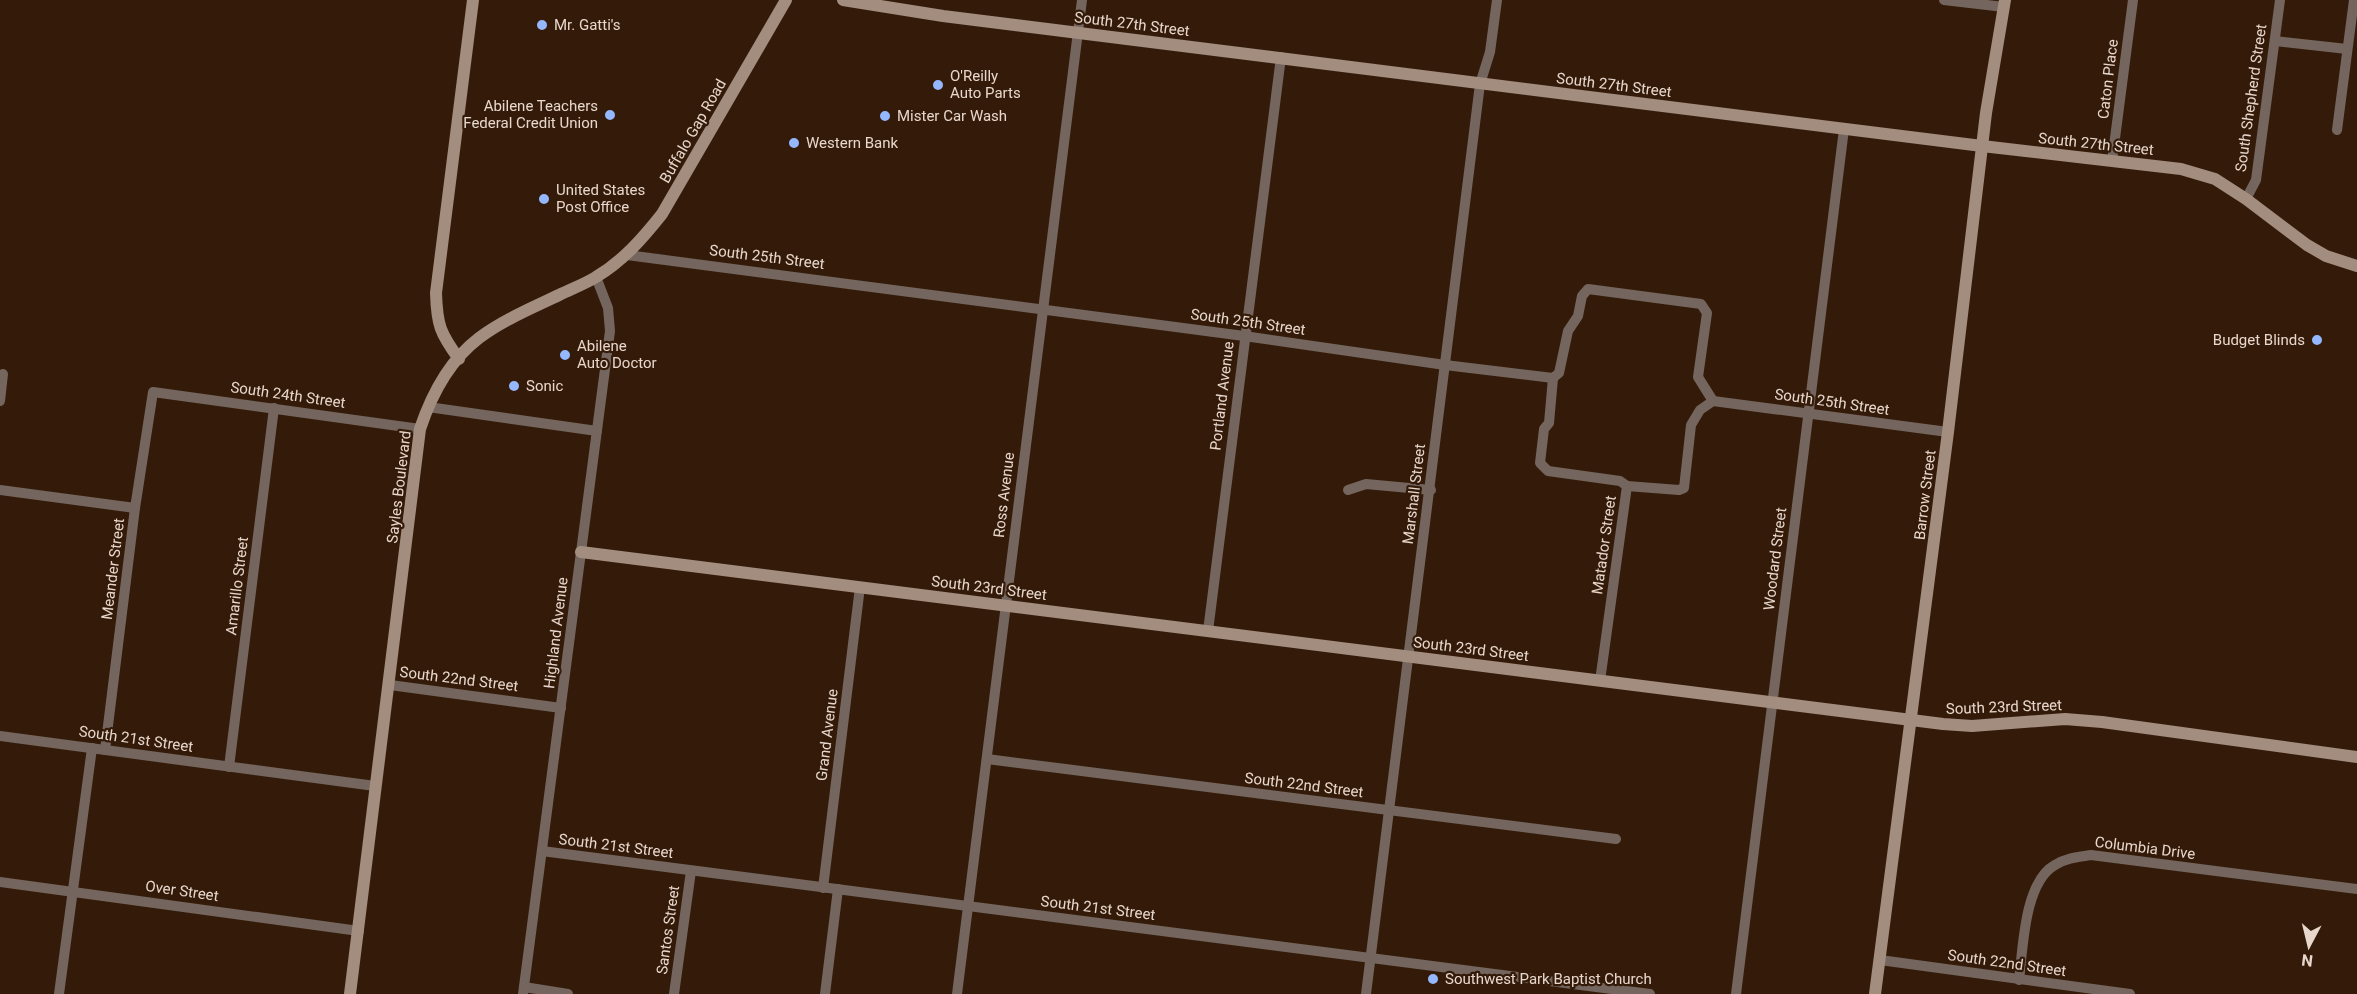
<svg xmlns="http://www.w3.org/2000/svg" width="2357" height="994" viewBox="0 0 2357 994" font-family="Roboto,sans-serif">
<rect width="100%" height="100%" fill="#341b09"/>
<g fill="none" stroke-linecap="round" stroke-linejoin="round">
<g stroke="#74665e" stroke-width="10">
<path d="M 1944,0 L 2004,7"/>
<path d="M 2275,41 L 2347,49"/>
<path d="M 2337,130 L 2354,0"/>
<path d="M 2112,161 L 2133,0"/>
<path d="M 2246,199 L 2256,180 L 2280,0"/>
<path d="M 627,255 L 1244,336 L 1445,365 L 1553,378 L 1559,373 L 1568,331 L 1578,316 L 1582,296 L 1588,289 L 1701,304 L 1707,313 L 1698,377 L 1713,401"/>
<path d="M 1553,378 L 1549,423 L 1544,429 L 1540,463 L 1548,471 L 1620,481 L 1627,486 L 1600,681"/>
<path d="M 0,401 L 3,374"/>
<path d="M 428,407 L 597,431"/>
<path d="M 1627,486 L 1679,490 L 1684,488 L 1691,425 L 1700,410 L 1713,401 L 1948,432"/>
<path d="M 0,490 L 135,508"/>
<path d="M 1348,490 L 1366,484 L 1431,490"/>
<path d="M 1208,631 L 1281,57"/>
<path d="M 390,685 L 561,708"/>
<path d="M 0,736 L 375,786"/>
<path d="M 105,750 L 135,508 L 153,392 L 420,429"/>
<path d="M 987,759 L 1616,839"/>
<path d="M 229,767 L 274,408"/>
<path d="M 542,851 L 1650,994"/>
<path d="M 0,882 L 359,931"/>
<path d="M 823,888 L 860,587"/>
<path d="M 1880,960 L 2130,994"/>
<path d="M 2019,980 C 2023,949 2024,882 2055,865 C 2066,858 2078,857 2091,855 L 2357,889"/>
<path d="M 524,987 L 568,994"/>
<path d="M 59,994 L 92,748"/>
<path d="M 523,994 L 610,331 L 608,308 L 596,277"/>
<path d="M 674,994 L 691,871"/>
<path d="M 825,994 L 838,889"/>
<path d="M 957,994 L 1082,0"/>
<path d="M 1366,994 L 1480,84 L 1490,52 L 1497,0"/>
<path d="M 1736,994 L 1844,129"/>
</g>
<g stroke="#a38d7f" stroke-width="12">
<path d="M 843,0 L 943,16 L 1982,146 L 2181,169 L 2215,179 L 2246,199 L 2307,245 L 2326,256 L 2357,266"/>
<path d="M 459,359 C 440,333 437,325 436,293 L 473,0"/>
<path d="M 581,552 L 1943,724 L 1972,726 L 2065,719 L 2102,722 L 2357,757"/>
<path d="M 350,994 L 420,429 C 431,396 450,360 479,338 C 503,320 532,308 559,295 C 571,289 585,284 596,277 C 623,261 643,238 662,214 L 786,0"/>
<path d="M 1875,994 L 1948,432 L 1986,113 L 2005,0"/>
</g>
</g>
<g fill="#95b7fd" stroke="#341b09" stroke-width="2">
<circle cx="542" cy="25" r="6"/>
<circle cx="938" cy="85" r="6"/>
<circle cx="610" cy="115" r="6"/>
<circle cx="885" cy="116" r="6"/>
<circle cx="794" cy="143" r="6"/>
<circle cx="544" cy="199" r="6"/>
<circle cx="2317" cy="340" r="6"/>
<circle cx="565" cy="355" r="6"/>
<circle cx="514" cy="386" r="6"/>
<circle cx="1433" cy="979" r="6"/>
</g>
<g text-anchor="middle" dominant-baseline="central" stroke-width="4.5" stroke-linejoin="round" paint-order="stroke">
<g font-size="15" fill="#e8d7cc" stroke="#341b09">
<text transform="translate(1132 24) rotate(7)">South 27th Street</text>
<text transform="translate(2108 79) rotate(-83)">Caton Place</text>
<text transform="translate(1614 85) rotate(7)">South 27th Street</text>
<text transform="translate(2251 98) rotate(-82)">South Shepherd Street</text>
<text transform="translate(693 131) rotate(-60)">Buffalo Gap Road</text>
<text transform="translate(2096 144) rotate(6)">South 27th Street</text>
<text transform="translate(767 257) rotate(7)">South 25th Street</text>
<text transform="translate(1248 322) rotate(8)">South 25th Street</text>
<text transform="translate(288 395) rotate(8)">South 24th Street</text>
<text transform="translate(1222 396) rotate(-83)">Portland Avenue</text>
<text transform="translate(1832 402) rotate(8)">South 25th Street</text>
<text transform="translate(399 487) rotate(-83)">Sayles Boulevard</text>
<text transform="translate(1414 494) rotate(-83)">Marshall Street</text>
<text transform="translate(1004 495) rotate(-83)">Ross Avenue</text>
<text transform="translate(1925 495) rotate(-83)">Barrow Street</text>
<text transform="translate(1604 545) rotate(-82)">Matador Street</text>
<text transform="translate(1775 559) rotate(-83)">Woodard Street</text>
<text transform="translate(113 569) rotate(-83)">Meander Street</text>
<text transform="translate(237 586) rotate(-83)">Amarillo Street</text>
<text transform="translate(989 588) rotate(7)">South 23rd Street</text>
<text transform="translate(556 633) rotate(-83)">Highland Avenue</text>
<text transform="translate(1471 649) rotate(7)">South 23rd Street</text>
<text transform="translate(459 679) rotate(7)">South 22nd Street</text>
<text transform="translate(2004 707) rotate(-2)">South 23rd Street</text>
<text transform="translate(827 735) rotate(-83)">Grand Avenue</text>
<text transform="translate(136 739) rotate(8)">South 21st Street</text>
<text transform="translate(1304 785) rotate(7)">South 22nd Street</text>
<text transform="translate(616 846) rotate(7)">South 21st Street</text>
<text transform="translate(2145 848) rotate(7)">Columbia Drive</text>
<text transform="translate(182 891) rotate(8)">Over Street</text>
<text transform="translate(1098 908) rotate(7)">South 21st Street</text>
<text transform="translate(668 930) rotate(-82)">Santos Street</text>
<text transform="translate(2007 963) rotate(8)">South 22nd Street</text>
</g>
<g font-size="15" fill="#e8d7cc" stroke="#341b09" text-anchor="start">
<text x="554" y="25">Mr. Gatti's</text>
<text x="950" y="76">O'Reilly<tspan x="950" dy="17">Auto Parts</tspan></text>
<text x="598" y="106" text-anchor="end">Abilene Teachers<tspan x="598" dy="17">Federal Credit Union</tspan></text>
<text x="897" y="116">Mister Car Wash</text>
<text x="806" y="143">Western Bank</text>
<text x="556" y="190">United States<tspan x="556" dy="17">Post Office</tspan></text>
<text x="2305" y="340" text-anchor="end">Budget Blinds</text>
<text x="577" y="346">Abilene<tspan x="577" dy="17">Auto Doctor</tspan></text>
<text x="526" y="386">Sonic</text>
<text x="1445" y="979">Southwest Park Baptist Church</text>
</g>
</g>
<g transform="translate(2309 946) rotate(187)" stroke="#341b09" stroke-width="4.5" paint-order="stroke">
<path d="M0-4.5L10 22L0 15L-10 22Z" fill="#e8d7cc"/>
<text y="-9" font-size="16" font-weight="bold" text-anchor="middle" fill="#e8d7cc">N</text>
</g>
</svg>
